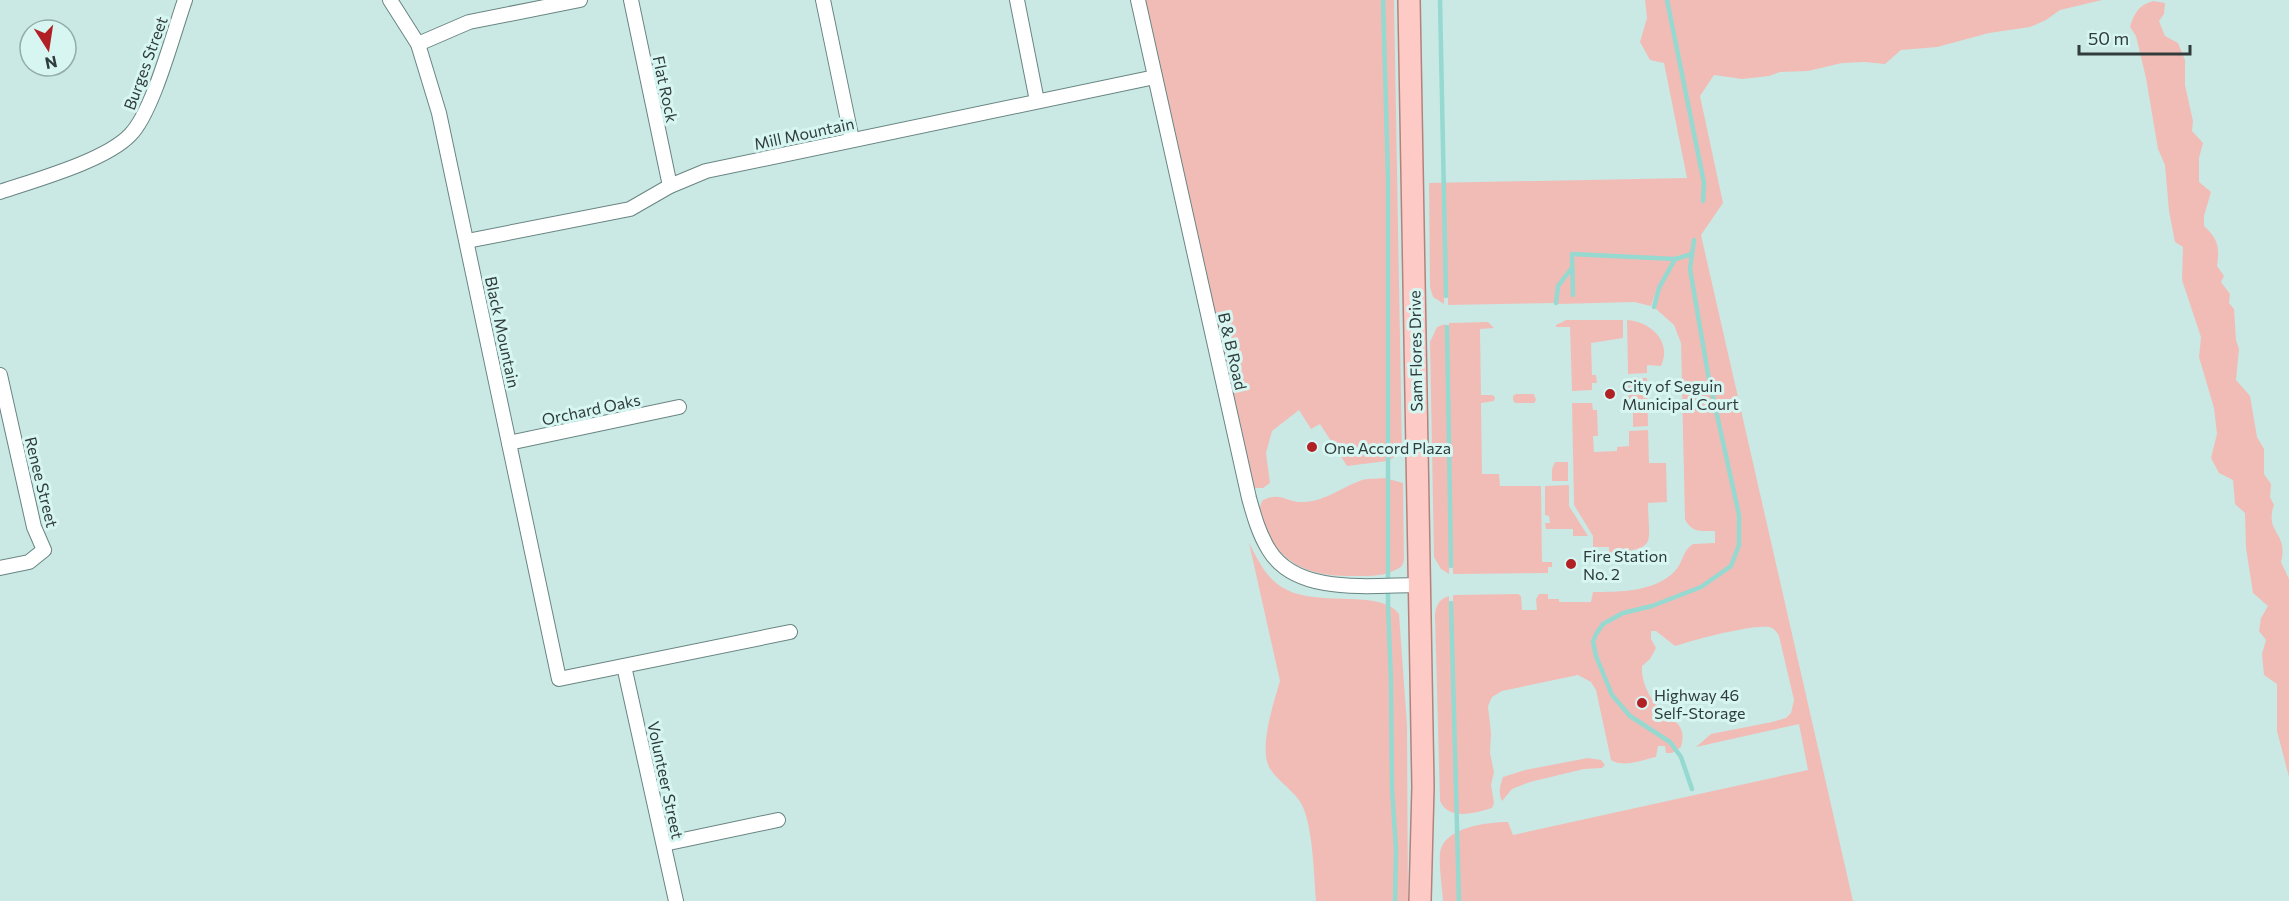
<svg xmlns="http://www.w3.org/2000/svg" width="2289" height="901" viewBox="0 0 2289 901" font-family="Commissioner,sans-serif">
<rect width="100%" height="100%" fill="#cae9e5"/>
<g fill="#f2bcb6">
<path d="M 1145,0 L 1394,0 L 1402,453 L 1387,461 L 1347,466 L 1320,424 L 1311,429 L 1299,410 L 1272,431 L 1266,453 L 1270,483 L 1263,488 L 1254,488 Z"/>
<path d="M 1645,0 L 2102,0 L 2060,10 L 2046,20 L 2030,27 L 1989,33 L 1937,47 L 1901,50 L 1885,64 L 1865,62 L 1842,63 L 1808,71 L 1780,72 L 1769,76 L 1742,79 L 1714,75 L 1700,96 L 1723,203 L 1701,235 L 1853,901 L 1443,901 C 1442,886 1439,868 1440,853 C 1443,827 1488,822 1508,822 L 1513,835 L 1808,770 L 1799,724 L 1696,747 L 1711,734 L 1772,722 L 1786,718 L 1791,713 L 1794,700 L 1779,636 C 1777,632 1774,628 1769,627 C 1752,624 1693,640 1675,646 L 1656,631 L 1651,631 L 1651,639 L 1656,648 L 1650,659 L 1642,666 C 1641,685 1652,703 1667,716 C 1670,719 1675,721 1678,724 C 1684,732 1683,739 1681,747 L 1672,753 L 1666,753 L 1665,746 L 1658,746 L 1656,757 C 1642,760 1623,768 1611,760 L 1596,690 L 1591,682 L 1578,675 L 1502,691 L 1492,697 L 1488,706 L 1491,733 L 1490,753 L 1494,772 L 1491,785 L 1494,803 L 1492,808 C 1475,813 1449,821 1440,801 L 1435,617 C 1435,608 1438,599 1449,596 L 1449,610 L 1453,610 L 1453,595 L 1518,594 L 1521,596 L 1522,610 L 1537,610 L 1536,599 L 1539,594 L 1548,594 L 1548,599 L 1559,599 L 1559,602 L 1591,602 L 1593,592 C 1619,592 1655,592 1675,571 C 1683,563 1682,551 1693,544 L 1715,543 L 1715,531 C 1702,531 1691,533 1685,519 L 1681,343 L 1674,325 L 1655,308 L 1660,289 L 1657,288 L 1651,306 L 1634,302 L 1558,304 L 1557,296 L 1555,297 L 1555,303 L 1448,305 L 1448,289 L 1444,289 L 1444,304 L 1433,297 L 1430,287 L 1429,183 L 1687,178 L 1664,63 L 1650,60 L 1640,42 L 1647,18 Z"/>
<path d="M 2153,1 L 2165,3 L 2164,14 L 2159,21 L 2165,36 L 2178,43 L 2185,60 L 2185,85 L 2193,121 L 2192,131 L 2203,143 L 2199,158 L 2199,182 L 2211,192 L 2204,216 L 2204,226 C 2218,239 2220,247 2217,266 L 2224,276 L 2221,282 L 2230,294 L 2229,303 L 2234,309 L 2236,340 L 2239,349 L 2236,380 L 2250,396 L 2257,437 L 2264,449 L 2264,474 L 2271,484 L 2270,497 L 2274,505 C 2264,534 2289,531 2281,562 L 2289,579 L 2289,777 L 2277,731 L 2277,684 L 2264,675 L 2262,654 L 2266,640 L 2259,631 L 2261,618 L 2268,606 L 2253,593 L 2246,548 L 2245,513 L 2235,504 L 2233,480 L 2219,473 L 2211,458 L 2217,434 L 2214,408 L 2199,357 L 2201,337 L 2182,280 L 2183,247 L 2175,242 L 2169,211 L 2165,165 L 2158,149 L 2146,78 L 2136,36 L 2130,27 C 2134,13 2139,5 2153,1 Z"/>
<path d="M 1623,320 L 1623,338 L 1591,343 L 1592,375 L 1596,375 L 1597,383 L 1592,383 L 1592,390 L 1572,391 L 1570,327 L 1556,327 L 1556,325 L 1566,320 Z"/>
<path d="M 1627,320 C 1649,321 1673,341 1661,366 L 1647,365 L 1647,373 L 1628,374 Z"/>
<path d="M 1488,322 L 1494,328 L 1480,329 L 1481,395 L 1492,395 L 1495,397 L 1494,401 L 1481,403 L 1482,474 L 1499,474 L 1500,486 L 1541,486 L 1542,562 L 1552,562 L 1552,567 L 1548,567 L 1548,573 L 1453,574 L 1453,558 L 1449,558 L 1449,574 L 1441,569 L 1434,557 L 1430,342 L 1437,327 L 1445,324 L 1445,335 L 1449,335 L 1449,323 Z"/>
<path d="M 1632,378 L 1647,378 L 1648,426 L 1633,427 L 1633,407 L 1629,406 L 1628,383 L 1632,383 Z"/>
<path d="M 1516,394 L 1534,394 L 1536,400 L 1534,403 L 1515,403 L 1513,400 L 1513,396 Z"/>
<path d="M 1572,403 L 1592,403 L 1593,410 L 1597,410 L 1598,436 L 1593,436 L 1594,452 L 1617,451 L 1617,447 L 1629,446 L 1629,431 L 1648,430 L 1649,463 L 1666,463 L 1667,502 L 1648,503 C 1649,550 1657,545 1609,555 L 1609,547 L 1593,547 L 1593,536 L 1574,505 Z"/>
<path d="M 1555,462 L 1568,462 L 1568,481 L 1552,481 L 1552,469 Z"/>
<path d="M 1385,478 L 1403,483 L 1404,560 L 1402,566 C 1390,575 1376,576 1362,576 C 1318,577 1284,571 1264,527 C 1261,518 1257,508 1263,500 C 1281,491 1287,503 1304,502 C 1326,501 1342,487 1362,480 C 1369,478 1378,479 1385,478 Z"/>
<path d="M 1569,485 L 1569,506 L 1588,536 L 1573,536 L 1573,529 L 1546,529 L 1545,523 L 1550,523 L 1549,516 L 1545,515 L 1545,486 Z"/>
<path d="M 1249,543 C 1256,556 1263,572 1275,582 C 1308,612 1379,586 1399,614 L 1407,725 L 1408,901 L 1316,901 C 1314,876 1313,827 1302,805 C 1295,791 1277,781 1269,767 C 1259,746 1274,702 1280,681 Z"/>
<path d="M 1588,758 L 1601,760 L 1605,765 L 1602,768 L 1584,769 L 1530,782 L 1512,789 L 1502,801 C 1498,793 1500,785 1503,777 L 1525,770 Z"/>
</g>
<g fill="none" stroke-linecap="round" stroke-linejoin="round">
<g stroke="#95d9d1" stroke-width="4.5">
<path d="M 1383,0 L 1388,178 L 1388,606 L 1391,680 L 1392,788 L 1396,850 L 1395,901"/>
<path d="M 1440,0 L 1446,296"/>
<path d="M 1667,0 L 1704,183 L 1703,201"/>
<path d="M 1573,295 L 1572,254 L 1675,259"/>
<path d="M 1556,303 L 1558,286 L 1571,269"/>
<path d="M 1654,307 L 1659,288 L 1675,259 L 1692,254"/>
<path d="M 1447,327 L 1451,566"/>
<path d="M 1451,603 L 1459,901"/>
<path d="M 1692,789 L 1681,757 L 1670,742 L 1630,716 L 1612,695 L 1596,656 L 1593,642 L 1596,634 L 1603,624 L 1623,613 L 1652,606 L 1701,587 L 1731,566 L 1739,545 L 1739,515 L 1708,374 L 1690,269 L 1694,240"/>
</g>
<defs>
<g id="minor">
<path d="M 390,0 L 418,44 L 439,113 L 559,679 L 790,632"/>
<path d="M 631,0 L 670,186"/>
<path d="M 823,0 L 852,140"/>
<path d="M 1017,0 L 1037,101"/>
<path d="M 1138,0 L 1249,498 C 1254,516 1259,534 1269,550 C 1297,596 1372,585 1419,585"/>
<path d="M 418,44 L 469,22 L 580,0"/>
<path d="M 0,192 C 35,180 105,161 130,135 C 153,112 173,34 185,0"/>
<path d="M 467,241 L 630,209 L 670,186 L 706,171 L 1155,77"/>
<path d="M 0,375 L 34,527 L 44,550 L 29,562 L 0,568"/>
<path d="M 509,443 L 679,407"/>
<path d="M 624,666 L 676,901"/>
<path d="M 664,844 L 778,820"/>
</g>
<path id="primary" d="M 1409,0 L 1423,787 L 1420,901"/>
</defs>
<use href="#minor" stroke="#698582" stroke-width="16"/>
<use href="#primary" stroke="#b4827c" stroke-width="24"/>
<use href="#minor" stroke="#fff" stroke-width="14"/>
<use href="#primary" stroke="#fdcac5" stroke-width="21"/>
</g>
<g fill="#b12024" stroke="#d7f6f2" stroke-width="2">
<circle cx="1610" cy="394" r="6"/>
<circle cx="1312" cy="447" r="6"/>
<circle cx="1571" cy="564" r="6"/>
<circle cx="1642" cy="703" r="6"/>
</g>
<g text-anchor="middle" dominant-baseline="central" stroke-width="6" stroke-linejoin="round" paint-order="stroke">
<g font-size="16" fill="#303c3b" stroke="#d7f6f2">
<text transform="translate(145 63) rotate(-70)">Burges Street</text>
<text transform="translate(666 89) rotate(78)">Flat Rock</text>
<text transform="translate(804 133) rotate(-12)">Mill Mountain</text>
<text transform="translate(503 332) rotate(78)">Black Mountain</text>
<text transform="translate(1233 351) rotate(77)">B &amp; B Road</text>
<text transform="translate(1415 351) rotate(-91)">Sam Flores Drive</text>
<text transform="translate(591 409) rotate(-12)">Orchard Oaks</text>
<text transform="translate(42 482) rotate(76)">Renee Street</text>
<text transform="translate(666 780) rotate(78)">Volunteer Street</text>
</g>
<g font-size="16" fill="#303c3b" stroke="#d7f6f2" text-anchor="start">
<text x="1622" y="385">City of Seguin<tspan x="1622" dy="18">Municipal Court</tspan></text>
<text x="1324" y="447">One Accord Plaza</text>
<text x="1583" y="555">Fire Station<tspan x="1583" dy="18">No. 2</tspan></text>
<text x="1654" y="694">Highway 46<tspan x="1654" dy="18">Self-Storage</tspan></text>
</g>
</g>
<g transform="translate(48 48) rotate(168)"><circle r="28" fill="#d7f6f2" stroke="#94aca9" stroke-width="1.5"/>
<path d="M0-4.5L10 22L0 15L-10 22Z" fill="#b12024"/>
<text y="-9" font-size="16" font-weight="bold" text-anchor="middle" fill="#303c3b">N</text>
</g>
<path d="M2079 45v9h111v-9" fill="none" stroke="#303c3b" stroke-width="3"/>
<text x="2088" y="45" font-size="18" fill="#303c3b" stroke="#d7f6f2" stroke-width="4.5" paint-order="stroke">50 m</text>
</svg>
